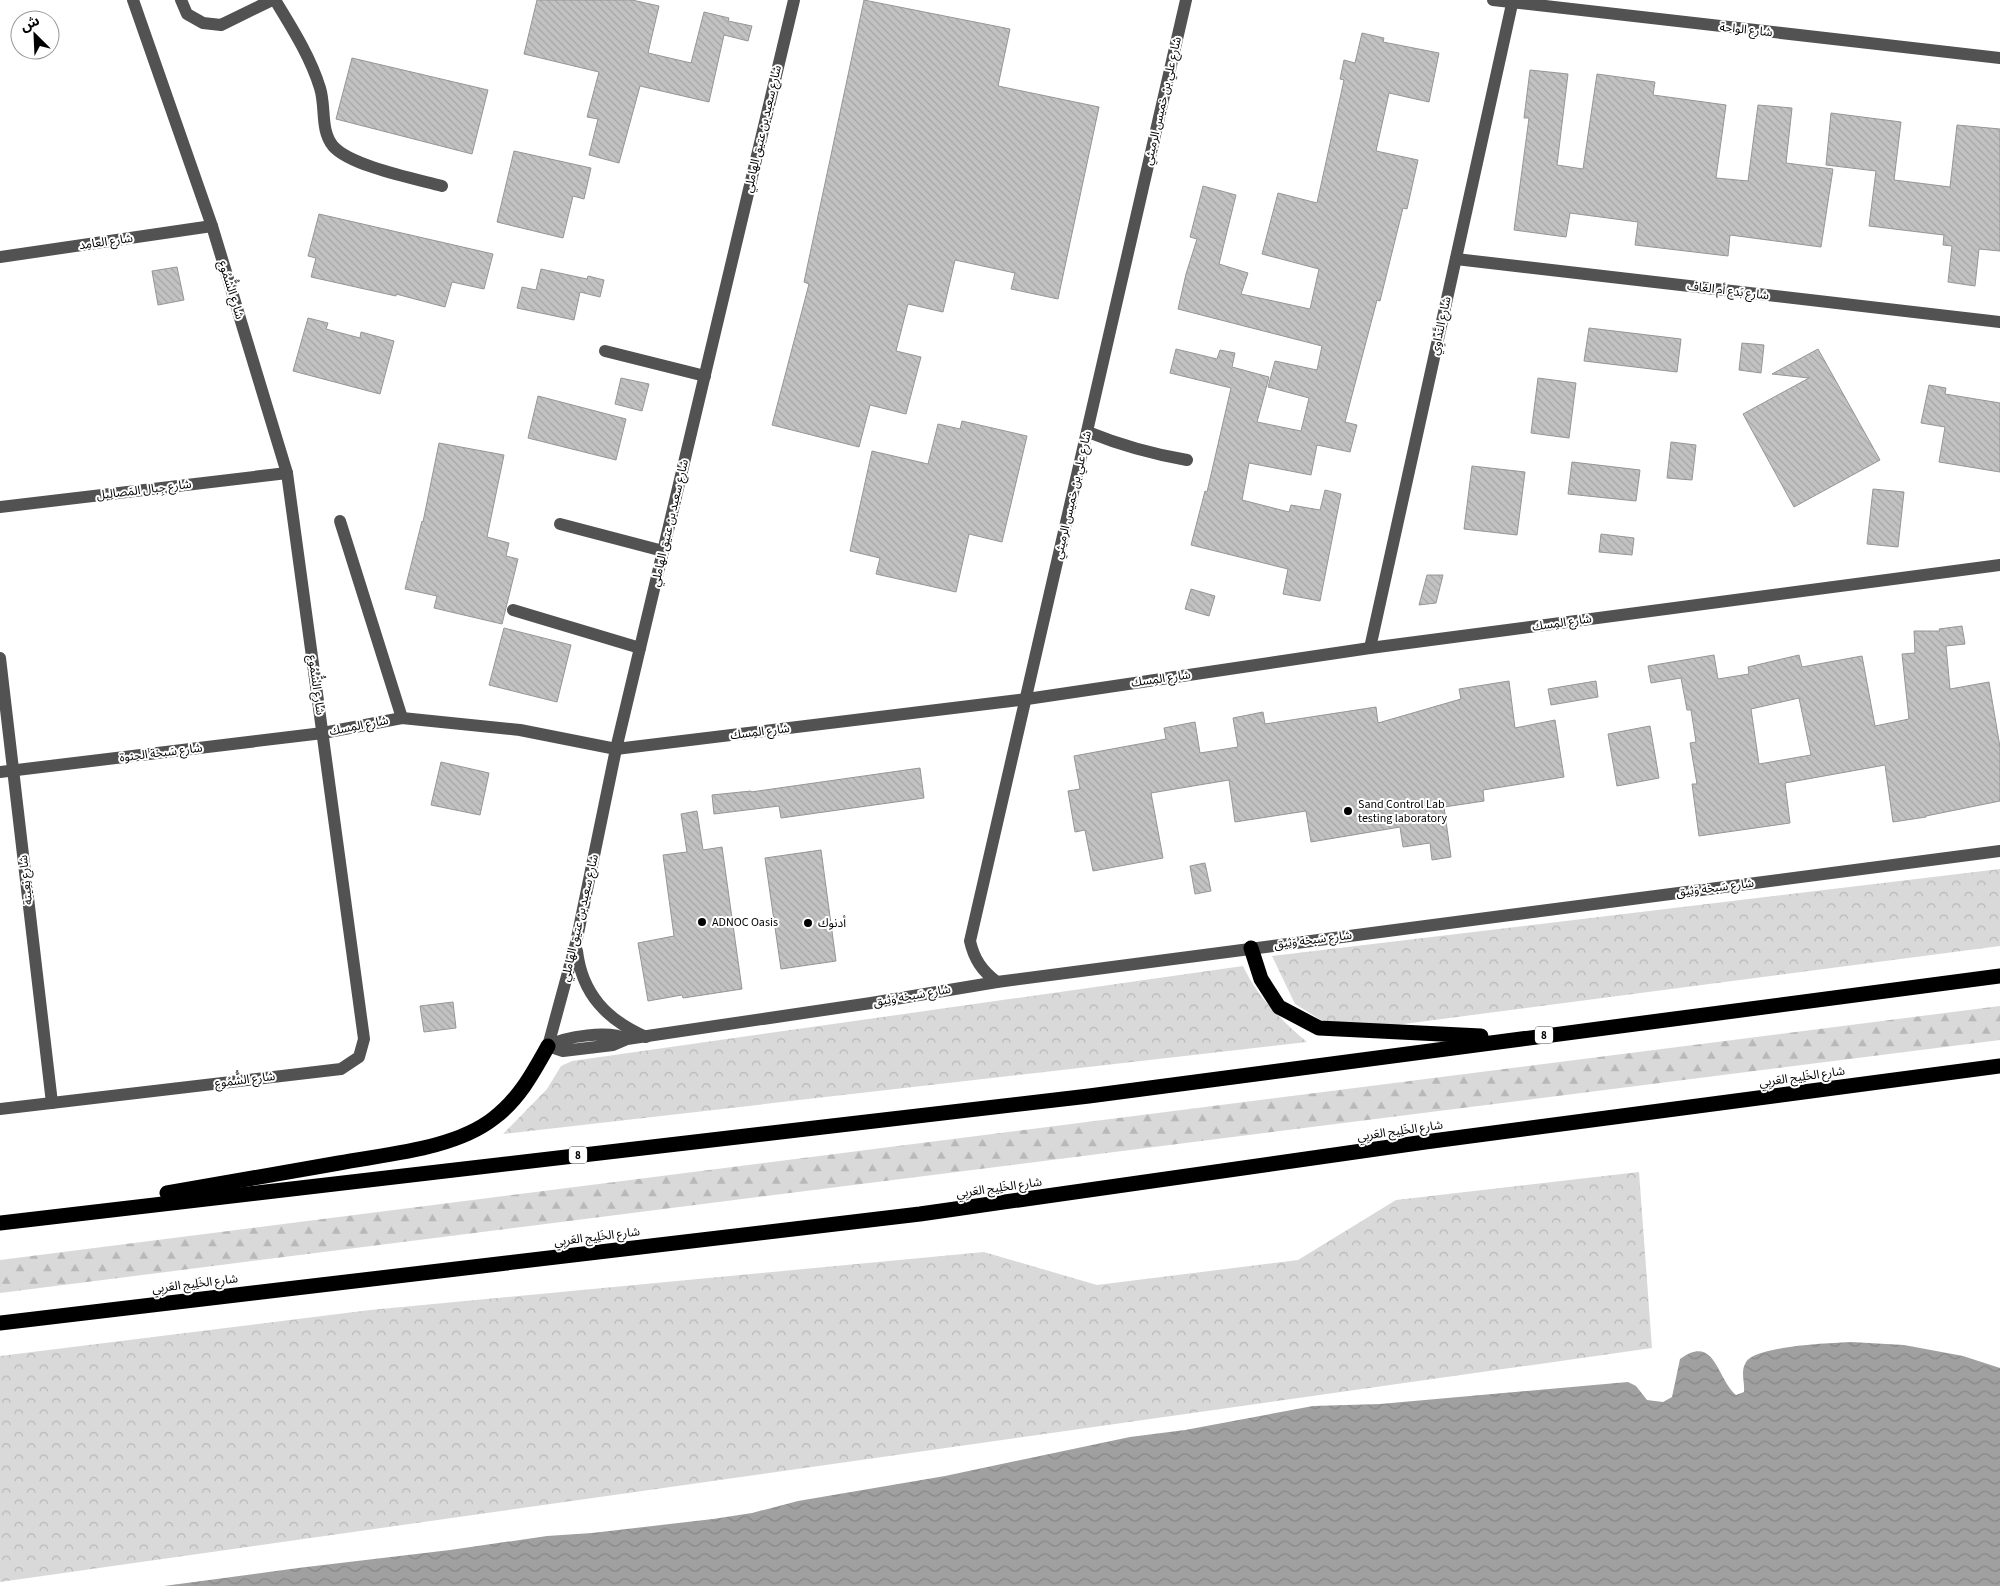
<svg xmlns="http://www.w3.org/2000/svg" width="2000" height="1586" viewBox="0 0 2000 1586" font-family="'Source Sans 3','Noto Sans Arabic',sans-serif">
<defs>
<pattern id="forest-firs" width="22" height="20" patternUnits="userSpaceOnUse" patternTransform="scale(1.25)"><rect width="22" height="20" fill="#d9d9d9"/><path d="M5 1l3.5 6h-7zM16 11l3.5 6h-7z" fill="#b8b8b8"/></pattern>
<pattern id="park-crowns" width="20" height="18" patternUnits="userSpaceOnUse" patternTransform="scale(1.25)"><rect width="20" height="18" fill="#d9d9d9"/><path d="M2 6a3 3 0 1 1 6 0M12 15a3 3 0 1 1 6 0" fill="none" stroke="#b8b8b8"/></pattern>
<pattern id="water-waves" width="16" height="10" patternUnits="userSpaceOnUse" patternTransform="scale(1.25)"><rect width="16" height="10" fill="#a0a0a0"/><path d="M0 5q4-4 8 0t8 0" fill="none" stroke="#888"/></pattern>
<pattern id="building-back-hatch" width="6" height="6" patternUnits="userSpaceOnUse" patternTransform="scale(1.25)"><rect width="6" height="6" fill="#c2c2c2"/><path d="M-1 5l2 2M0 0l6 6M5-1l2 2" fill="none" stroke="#a5a5a5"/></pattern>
</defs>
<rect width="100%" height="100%" fill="#fff"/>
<path fill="url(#forest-firs)" d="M 2000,1006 L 2000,1040 L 0,1293 L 0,1260 Z"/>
<g fill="url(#park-crowns)">
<path d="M 2000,869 L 2000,946 L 1373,1028 L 1321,1020 L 1295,1004 L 1272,956 Z"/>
<path d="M 1243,966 C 1258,998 1281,1020 1307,1042 L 503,1134 L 547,1089 L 561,1066 L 572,1061 Z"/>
<path d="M 1639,1172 L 1652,1348 L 0,1582 L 0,1356 L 370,1310 L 984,1252 L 1097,1285 L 1298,1260 L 1396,1200 Z"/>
</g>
<path fill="url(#water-waves)" d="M 1851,1342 L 1904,1345 L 1963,1356 L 2000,1368 L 2000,1586 L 164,1586 L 298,1568 L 450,1550 L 547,1536 L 592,1533 L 713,1519 L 752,1513 L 798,1501 L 945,1476 L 1130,1437 L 1185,1430 L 1313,1406 L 1380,1404 L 1628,1382 L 1636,1386 L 1647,1400 L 1663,1402 L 1672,1397 L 1680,1359 C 1715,1333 1717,1379 1736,1395 L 1744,1392 C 1745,1382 1740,1372 1746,1362 C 1755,1346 1831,1343 1851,1342 Z"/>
<g fill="url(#building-back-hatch)" stroke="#969696" fill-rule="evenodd">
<path d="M 537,0 L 632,0 L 659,6 L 648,53 L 691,63 L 704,12 L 729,18 L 728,21 L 752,26 L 748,41 L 724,35 L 709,102 L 640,86 L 619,163 L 589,155 L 598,119 L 587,117 L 599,72 L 524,54 Z"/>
<path d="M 864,0 L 1010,29 L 998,86 L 1099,107 L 1058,299 L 1011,289 L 1015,273 L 955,260 L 943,312 L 908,304 L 896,351 L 921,357 L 906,414 L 870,405 L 859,447 L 772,425 L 809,284 L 804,282 Z"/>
<path d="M 1362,33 L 1384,38 L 1383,42 L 1439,53 L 1429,102 L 1389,93 L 1376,151 L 1418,160 L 1407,209 L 1403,208 L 1380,301 L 1377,300 L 1345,422 L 1357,425 L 1350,452 L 1317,445 L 1311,475 L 1249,463 L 1242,500 L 1289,512 L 1291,505 L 1320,510 L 1325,490 L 1341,494 L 1320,601 L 1283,594 L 1288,569 L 1191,545 L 1205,491 L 1207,492 L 1231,388 L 1170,373 L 1176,349 L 1217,359 L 1220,350 L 1235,353 L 1232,367 L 1269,377 L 1257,422 L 1301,431 L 1309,398 L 1268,387 L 1275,361 L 1317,370 L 1322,346 L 1178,309 L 1186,274 L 1197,239 L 1190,237 L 1203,186 L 1236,195 L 1219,264 L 1248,273 L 1241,294 L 1310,309 L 1319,269 L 1262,254 L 1278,193 L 1317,203 L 1344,80 L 1340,79 L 1344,60 L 1355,63 Z"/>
<path d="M 352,58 L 488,90 L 472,154 L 336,119 Z"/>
<path d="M 1530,70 L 1568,74 L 1557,165 L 1583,169 L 1597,74 L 1655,82 L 1653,95 L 1726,105 L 1716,178 L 1748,181 L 1758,105 L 1792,108 L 1786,163 L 1833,169 L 1821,247 L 1730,235 L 1728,256 L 1635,245 L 1638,222 L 1570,213 L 1566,237 L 1514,230 L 1529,118 L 1524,118 Z"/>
<path d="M 1831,113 L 1901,122 L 1894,180 L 1950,187 L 1957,125 L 2000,129 L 2000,251 L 1979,249 L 1975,286 L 1948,282 L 1952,246 L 1943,245 L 1944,235 L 1869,226 L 1876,171 L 1826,165 Z"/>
<path d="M 514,151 L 591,168 L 584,199 L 573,196 L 563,238 L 497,222 Z"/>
<path d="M 319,214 L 493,254 L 484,289 L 452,282 L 445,307 L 396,294 L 396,296 L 311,277 L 316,258 L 308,256 Z"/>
<path d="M 177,267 L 184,300 L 158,305 L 152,271 Z"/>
<path d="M 541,269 L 587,279 L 588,276 L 604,280 L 600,297 L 580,292 L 574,320 L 517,308 L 522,287 L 536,290 Z"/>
<path d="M 308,318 L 328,323 L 326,329 L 360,338 L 361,332 L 394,341 L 380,394 L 293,371 Z"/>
<path d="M 1589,328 L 1681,339 L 1677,372 L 1584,361 Z"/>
<path d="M 1742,343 L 1764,345 L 1761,373 L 1739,370 Z"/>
<path d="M 1818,349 L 1880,460 L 1794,507 L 1743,414 L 1809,378 L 1772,374 Z"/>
<path d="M 621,378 L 649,384 L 642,411 L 615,404 Z"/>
<path d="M 1538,378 L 1576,383 L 1569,438 L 1531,433 Z"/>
<path d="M 1929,385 L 1946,388 L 1945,394 L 2000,403 L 2000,472 L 1939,462 L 1945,427 L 1921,423 Z"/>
<path d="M 538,396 L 626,419 L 616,460 L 528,438 Z"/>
<path d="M 962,421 L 1027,436 L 1002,542 L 969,534 L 956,592 L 876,574 L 880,558 L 850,551 L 872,451 L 928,464 L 938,424 L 960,429 Z"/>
<path d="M 1671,442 L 1696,445 L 1692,480 L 1667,478 Z"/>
<path d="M 439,443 L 504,455 L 487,537 L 509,543 L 506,556 L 518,559 L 502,624 L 434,608 L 437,596 L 405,589 L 422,521 L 423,522 Z"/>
<path d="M 1572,462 L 1640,470 L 1636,501 L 1568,494 Z"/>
<path d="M 1472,466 L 1525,472 L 1517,535 L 1464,529 Z"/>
<path d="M 1873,489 L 1904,492 L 1898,547 L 1867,544 Z"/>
<path d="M 1601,534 L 1634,538 L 1632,555 L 1599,552 Z"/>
<path d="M 1427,575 L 1443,575 L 1436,603 L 1419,605 Z"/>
<path d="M 1191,589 L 1215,596 L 1209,616 L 1185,609 Z"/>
<path d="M 1962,626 L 1965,644 L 1946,646 L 1950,689 L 1989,682 L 2000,747 L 2000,801 L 1926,816 L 1926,817 L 1893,822 L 1885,765 L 1785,783 L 1790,823 L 1699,836 L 1692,784 L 1697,784 L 1690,743 L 1696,742 L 1691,710 L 1687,710 L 1681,678 L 1651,683 L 1648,666 L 1714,655 L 1718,679 L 1749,674 L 1748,667 L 1799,655 L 1802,667 L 1862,656 L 1875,726 L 1909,719 L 1902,654 L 1915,653 L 1914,631 L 1940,631 L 1939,629 ZM 1799,698 L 1811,755 L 1759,764 L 1751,709 Z"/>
<path d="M 504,628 L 571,645 L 557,702 L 489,685 Z"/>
<path d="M 1509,681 L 1515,728 L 1555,720 L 1564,777 L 1483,790 L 1484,801 L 1444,807 L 1451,857 L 1432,860 L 1430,843 L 1403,847 L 1400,827 L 1311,842 L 1306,811 L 1235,822 L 1229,780 L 1151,793 L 1163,858 L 1093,871 L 1085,830 L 1075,832 L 1068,791 L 1080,789 L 1074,756 L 1166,739 L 1164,728 L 1195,722 L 1200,753 L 1238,747 L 1233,718 L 1263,712 L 1265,724 L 1376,707 L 1378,723 L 1461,699 L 1459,689 Z"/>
<path d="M 1596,681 L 1598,697 L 1551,705 L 1548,689 Z"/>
<path d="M 1650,726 L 1659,778 L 1617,786 L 1608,734 Z"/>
<path d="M 441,762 L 489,773 L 480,815 L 431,805 Z"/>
<path d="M 920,768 L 924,798 L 781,818 L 779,806 L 714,814 L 712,795 L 751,791 L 751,792 Z"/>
<path d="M 697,811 L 703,850 L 722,847 L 742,989 L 683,998 L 682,995 L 648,1001 L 638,943 L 674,936 L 663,855 L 687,852 L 681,814 Z"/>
<path d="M 821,850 L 836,961 L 781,969 L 765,858 Z"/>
<path d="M 1205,863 L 1211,891 L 1195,894 L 1190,866 Z"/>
<path d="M 453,1002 L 456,1028 L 424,1032 L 420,1006 Z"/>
</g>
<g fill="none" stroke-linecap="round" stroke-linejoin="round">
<g stroke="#525252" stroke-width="12">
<path d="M 181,0 L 187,14 L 203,23 L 221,25 L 272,0"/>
<path d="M 275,0 C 292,28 310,56 320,88 C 326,107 320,130 333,146 C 350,166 416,179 442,186"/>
<path d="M 1493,0 L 2000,58"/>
<path d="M 0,257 L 212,226"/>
<path d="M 1456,259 L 2000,322"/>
<path d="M 605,351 L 705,376"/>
<path d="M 1088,432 C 1120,445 1152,454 1187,460"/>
<path d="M 0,507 L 287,473"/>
<path d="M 340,521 L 402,718"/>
<path d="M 560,524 L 663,551"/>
<path d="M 513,610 L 640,648"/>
<path d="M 1370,648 L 1512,4"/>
<path d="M 0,658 L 52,1103"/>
<path d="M 0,772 L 323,733 L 402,718 L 520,730 L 616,749 L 1027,699 L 1370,648 L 2000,565"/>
<path d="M 577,951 C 582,994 607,1020 646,1037"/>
<path d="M 997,982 C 982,971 974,959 970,941 L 1186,0"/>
<path d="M 627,1039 C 609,1030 566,1036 548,1046 L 563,1051 L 613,1045 L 627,1039 L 871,1003 L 997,982 L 2000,851"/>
<path d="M 548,1046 L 576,943 L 616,749 L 794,0"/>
<path d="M 0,1109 L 341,1069 L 359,1057 L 364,1039 L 287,473 L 212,226 L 133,0"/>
</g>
<g stroke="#000" stroke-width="15">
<path d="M 1251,948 L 1261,979 L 1279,1007 L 1319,1028 L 1481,1036"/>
<path d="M 167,1193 C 224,1183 282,1173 339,1163 C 387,1154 455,1149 494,1118 C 519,1099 533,1073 548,1046"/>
<path d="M 0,1223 L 1089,1096 L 2000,976"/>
<path d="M 0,1323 L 920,1214 L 1425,1142 L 2000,1066"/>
</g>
</g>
<g fill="#000" stroke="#fff" stroke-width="2">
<circle cx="1348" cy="811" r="5"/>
<circle cx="702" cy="922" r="5"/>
<circle cx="808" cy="923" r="5"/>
</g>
<g text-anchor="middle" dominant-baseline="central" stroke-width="4" stroke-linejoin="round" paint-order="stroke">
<g fill="#fff" stroke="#4c4c4c" stroke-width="1">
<rect x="1535" y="1026.5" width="18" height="17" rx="4"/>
<rect x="569" y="1146.5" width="18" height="17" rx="4"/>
</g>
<g font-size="11" font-weight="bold" fill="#000">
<text x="1544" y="1035">8</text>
<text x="578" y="1155">8</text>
</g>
<g font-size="12" fill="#000" stroke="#fff">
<text transform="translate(1746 30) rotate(6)">شارع الواحة</text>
<text transform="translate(1163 101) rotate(-77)">شارع علي بن خميس الرميثي</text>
<text transform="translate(763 129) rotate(-77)">شارع سعيد بن عتيق الهاملي</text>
<text transform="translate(106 242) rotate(-8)">شارع العامِد</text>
<text transform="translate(231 290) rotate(73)">شارع الشُّمُوع</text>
<text transform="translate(1728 291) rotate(7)">شارع بَدع أم الغاف</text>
<text transform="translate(1441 326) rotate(-78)">شارع النَّداوِي</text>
<text transform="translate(144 490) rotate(-7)">شارع جِبال المَصالِيل</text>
<text transform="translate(1073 495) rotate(-77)">شارع علي بن خميس الرميثي</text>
<text transform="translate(670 523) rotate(-77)">شارع سعيد بن عتيق الهاملي</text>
<text transform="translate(1562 623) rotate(-8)">شارع المِسك</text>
<text transform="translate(1161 679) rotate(-8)">شارع المِسك</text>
<text transform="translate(316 685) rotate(82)">شارع الشُّمُوع</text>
<text transform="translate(359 726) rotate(-11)">شارع المِسك</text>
<text transform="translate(760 732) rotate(-7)">شارع المِسك</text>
<text transform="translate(161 753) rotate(-7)">شارع سَبخة الحِنوة</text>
<text transform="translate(26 880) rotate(-96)">شارع نِعِيتة</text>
<text transform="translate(1715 888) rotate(-7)">شارع سَبخة وَثِيق</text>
<text transform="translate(580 918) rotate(-77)">شارع سعيد بن عتيق الهاملي</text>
<text transform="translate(1313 940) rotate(-7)">شارع سَبخة وَثِيق</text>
<text transform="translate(912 996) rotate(-10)">شارع سَبخة وَثِيق</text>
<text transform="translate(1802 1077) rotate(-8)">شارع الخَلِيج العَربِي</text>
<text transform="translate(245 1080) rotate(-7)">شارع الشُّمُوع</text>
<text transform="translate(1400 1131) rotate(-8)">شارع الخَلِيج العَربِي</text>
<text transform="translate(999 1188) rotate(-8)">شارع الخَلِيج العَربِي</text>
<text transform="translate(597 1237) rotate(-7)">شارع الخَلِيج العَربِي</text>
<text transform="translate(195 1284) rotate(-7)">شارع الخَلِيج العَربِي</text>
</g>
<g font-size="12" fill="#000" stroke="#fff" text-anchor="start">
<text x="1358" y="804">Sand Control Lab<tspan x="1358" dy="14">testing laboratory</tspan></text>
<text x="712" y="922">ADNOC Oasis</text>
<text x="818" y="923">أدنوك</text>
</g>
</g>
<g transform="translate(35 35) rotate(336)"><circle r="24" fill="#ffffff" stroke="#999999"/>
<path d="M0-4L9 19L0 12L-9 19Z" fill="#000000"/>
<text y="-8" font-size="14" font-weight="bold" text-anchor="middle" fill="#000000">ش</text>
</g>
</svg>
